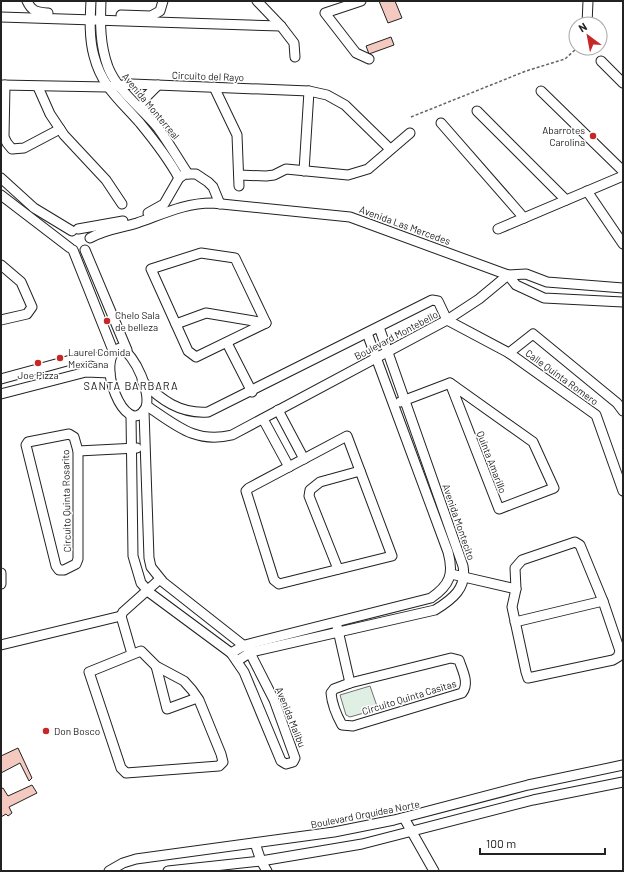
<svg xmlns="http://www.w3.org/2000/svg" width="624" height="872" viewBox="0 0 624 872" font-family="Barlow,sans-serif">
<rect width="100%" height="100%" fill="#fff"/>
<path fill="#e0efe3" stroke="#6f6f6f" d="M 370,686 L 378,709 L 350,717 L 346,715 L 340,695 Z"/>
<g fill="#f3c9c0" stroke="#222">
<path d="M 379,1 L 395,1 L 402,18 L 388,23 Z"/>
<path d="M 391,37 L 394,45 L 369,54 L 366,46 Z"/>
<path d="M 18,748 L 32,778 L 29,781 L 20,763 L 1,773 L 1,756 Z"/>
<path d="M 32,785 L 37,793 L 9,807 L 12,813 L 8,816 L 6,814 L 1,817 L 1,789 L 3,788 L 8,796 Z"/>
</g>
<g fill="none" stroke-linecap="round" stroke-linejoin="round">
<defs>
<g id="minor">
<path d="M 27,1 C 32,12 37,12 48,13"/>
<path d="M 91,1 C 90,19 89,38 94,56 C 102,87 120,100 140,123 C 154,140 168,158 179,178"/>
<path d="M 101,1 C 100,24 100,45 108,67 C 118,92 142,108 158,128 C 169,143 178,159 188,174"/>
<path d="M 257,1 L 281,26 L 294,43 L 295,57"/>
<path d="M 361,1 L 325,13 L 356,53 L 369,59"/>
<path d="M 121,15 L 151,16 L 160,11 L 163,1"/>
<path d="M 1,17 L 281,26"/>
<path d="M 587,24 L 588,1"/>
<path d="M 601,61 L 623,83"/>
<path d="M 1,85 L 107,87 L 132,84 L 309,91 L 327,95 L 345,105 L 390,149"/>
<path d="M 5,85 L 4,137 L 7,143 L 12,149 L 24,148 L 60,129"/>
<path d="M 38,87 L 50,114 L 64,135 L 106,180 L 122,204"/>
<path d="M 214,87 L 237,135 L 239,186"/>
<path d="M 541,91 L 623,171"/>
<path d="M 477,111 L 566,200"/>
<path d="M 145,113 L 143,109 L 144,99 L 158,85"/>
<path d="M 441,123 L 524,218"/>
<path d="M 304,171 L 309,91"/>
<path d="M 239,175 L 266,176 L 274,175 L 286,169 L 348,175 L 368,169 L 410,133"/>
<path d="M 1,178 L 34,208 L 72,231"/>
<path d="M 587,191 L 623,244"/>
<path d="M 1,195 L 70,248"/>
<path d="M 148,213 L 164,204 L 179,178 L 185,174 L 196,174 L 208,182 L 213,187 L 220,204"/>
<path d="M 78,229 L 123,221"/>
<path d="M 498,229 L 623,176"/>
<path d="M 90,238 C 105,229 121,228 137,223 C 163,214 185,203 212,203 L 350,217 L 508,275 L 526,274 L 547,282 L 623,288"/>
<path d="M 73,250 L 114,353"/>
<path d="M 85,250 L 127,350"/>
<path d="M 201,253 L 235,258 L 266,323 L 196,357 L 188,351 L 151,269 Z"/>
<path d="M 1,265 L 21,282 L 32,307 L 27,314 L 1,320"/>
<path d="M 508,275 L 516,285 L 544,298 L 623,302"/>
<path d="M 447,320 L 509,353 L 596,415 L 623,491"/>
<path d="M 176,324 L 206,313 L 266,323"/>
<path d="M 227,343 L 252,392"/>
<path d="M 120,348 C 135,353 153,396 145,409 C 126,440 93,358 120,348 Z"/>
<path d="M 509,353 L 533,334 L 617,403 L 623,411"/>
<path d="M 1,379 L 78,358 L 91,356 L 110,361"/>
<path d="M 142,381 C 161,400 180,414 208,412 L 432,300 L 438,301 L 447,320"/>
<path d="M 450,383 L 533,442 L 554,488 L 499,509 Z"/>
<path d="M 1,394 L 86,372 L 110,373"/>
<path d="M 400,402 L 450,383"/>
<path d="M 147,406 C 176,425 195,444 232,435 L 447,320 L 479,299 L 508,275"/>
<path d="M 278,410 L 304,459"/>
<path d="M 131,416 L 133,556 L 141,583 L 150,593 L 231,653 L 244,672 L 281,761 L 286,764 L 293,762 L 295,758 L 274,700 L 248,649 L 163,582 L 151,567 L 149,558 L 144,411"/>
<path d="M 263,419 L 289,467"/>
<path d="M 69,434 L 74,437 L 78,451 L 78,559 L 76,564 L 64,570 L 59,570 L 56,566 L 26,445 L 28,442 Z"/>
<path d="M 347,436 L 392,556 L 279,584 L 274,580 L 246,491 L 249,488 Z"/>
<path d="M 78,451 L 137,448"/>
<path d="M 575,542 L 580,545 L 603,601 L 620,651 L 618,657 L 613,660 L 528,678 L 526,672 L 512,607 L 516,589 L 515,568 L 522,560 Z"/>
<path d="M 338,569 L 309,496 L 310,490 L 320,482 L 360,471"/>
<path d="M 1,573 L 1,584"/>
<path d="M 451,574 L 516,589"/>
<path d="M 515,622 L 603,601"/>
<path d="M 337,626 L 350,683"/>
<path d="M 1,645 L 121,616"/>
<path d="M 141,651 L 156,666 L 184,681 L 192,690 L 199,700 L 221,754 L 223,762 L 219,766 L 126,773 L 121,768 L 89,672 Z"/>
<path d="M 231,653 L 245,645 L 431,598 C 450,585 454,574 448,552 L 367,333"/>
<path d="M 132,654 L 121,616 L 123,612 L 160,579"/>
<path d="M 451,658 L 459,660 C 462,670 470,683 462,693 L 353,726 L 342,725 C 337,716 332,704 331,693 L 334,689 L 350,683 Z"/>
<path d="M 237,661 L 251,652 L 435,610 C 453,599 467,588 463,566 L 379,327"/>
<path d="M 156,666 L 167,709 L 197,698"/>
<path d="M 404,818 L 434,871"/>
<path d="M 255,843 L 261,861 L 267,871"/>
<path d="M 109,871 L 123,863 L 136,859 L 334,832 L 394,820 L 528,785 L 623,765"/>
<path d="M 168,871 L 261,861 L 362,844 L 533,800 L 623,782"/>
</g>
</defs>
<use href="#minor" stroke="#222" stroke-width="11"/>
<path stroke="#646464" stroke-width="1.5" stroke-dasharray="3 2" stroke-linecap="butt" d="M 411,117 L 526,71 L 565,59 L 577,48"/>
<use href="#minor" stroke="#fff" stroke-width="9"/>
</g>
<g fill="#c62828" stroke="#fff" stroke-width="1.5">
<circle cx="593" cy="136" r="4"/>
<circle cx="107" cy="321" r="4"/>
<circle cx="60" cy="358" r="4"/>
<circle cx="38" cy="363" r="4"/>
<circle cx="46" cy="731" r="4"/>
</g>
<g text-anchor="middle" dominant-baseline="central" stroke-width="3" stroke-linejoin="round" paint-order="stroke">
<g font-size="10" fill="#222" stroke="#fff">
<text transform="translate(208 76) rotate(2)">Circuito del Rayo</text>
<text transform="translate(151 106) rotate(50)">Avenida Monterreal</text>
<text transform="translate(405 225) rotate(20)">Avenida Las Mercedes</text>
<text transform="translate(396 335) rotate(-28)">Boulevard Montebello</text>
<text transform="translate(562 377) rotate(36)">Calle Quinta Romero</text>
<text transform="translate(492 462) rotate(69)">Quinta Amarillo</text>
<text transform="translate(66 501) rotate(-91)">Circuito Quinta Rosarito</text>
<text transform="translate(459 522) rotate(71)">Avenida Montecito</text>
<text transform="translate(409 697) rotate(-17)">Circuito Quinta Casitas</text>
<text transform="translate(291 717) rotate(68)">Avenida Malibu</text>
<text transform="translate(365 814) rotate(-11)">Boulevard Orquídea Norte</text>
</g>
<g font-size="10" fill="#222" stroke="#fff" text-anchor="start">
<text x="585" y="130" text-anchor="end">Abarrotes<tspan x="585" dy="12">Carolina</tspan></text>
<text x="115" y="315">Chelo Sala<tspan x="115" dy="12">de belleza</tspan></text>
<text x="68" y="352">Laurel Comida<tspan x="68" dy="12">Mexicana</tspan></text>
<text x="38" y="375" text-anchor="middle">Joe Pizza</text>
<text x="54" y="731">Don Bosco</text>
</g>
<g font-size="11" letter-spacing="1" fill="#222" stroke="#fff">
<text x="131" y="385">SANTA BARBARA</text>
</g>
</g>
<rect width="624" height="872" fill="none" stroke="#222222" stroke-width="4"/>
<g transform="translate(588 36) rotate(328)"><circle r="19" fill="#ffffff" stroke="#a7a7a7"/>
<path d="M0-3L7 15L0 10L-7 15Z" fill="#c62828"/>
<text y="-6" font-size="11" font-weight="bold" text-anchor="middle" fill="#222222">N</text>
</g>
<path d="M480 848v6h125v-6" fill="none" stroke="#222222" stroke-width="2"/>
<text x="486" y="848" font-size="12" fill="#222222" stroke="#ffffff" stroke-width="3" paint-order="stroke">100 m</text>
</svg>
